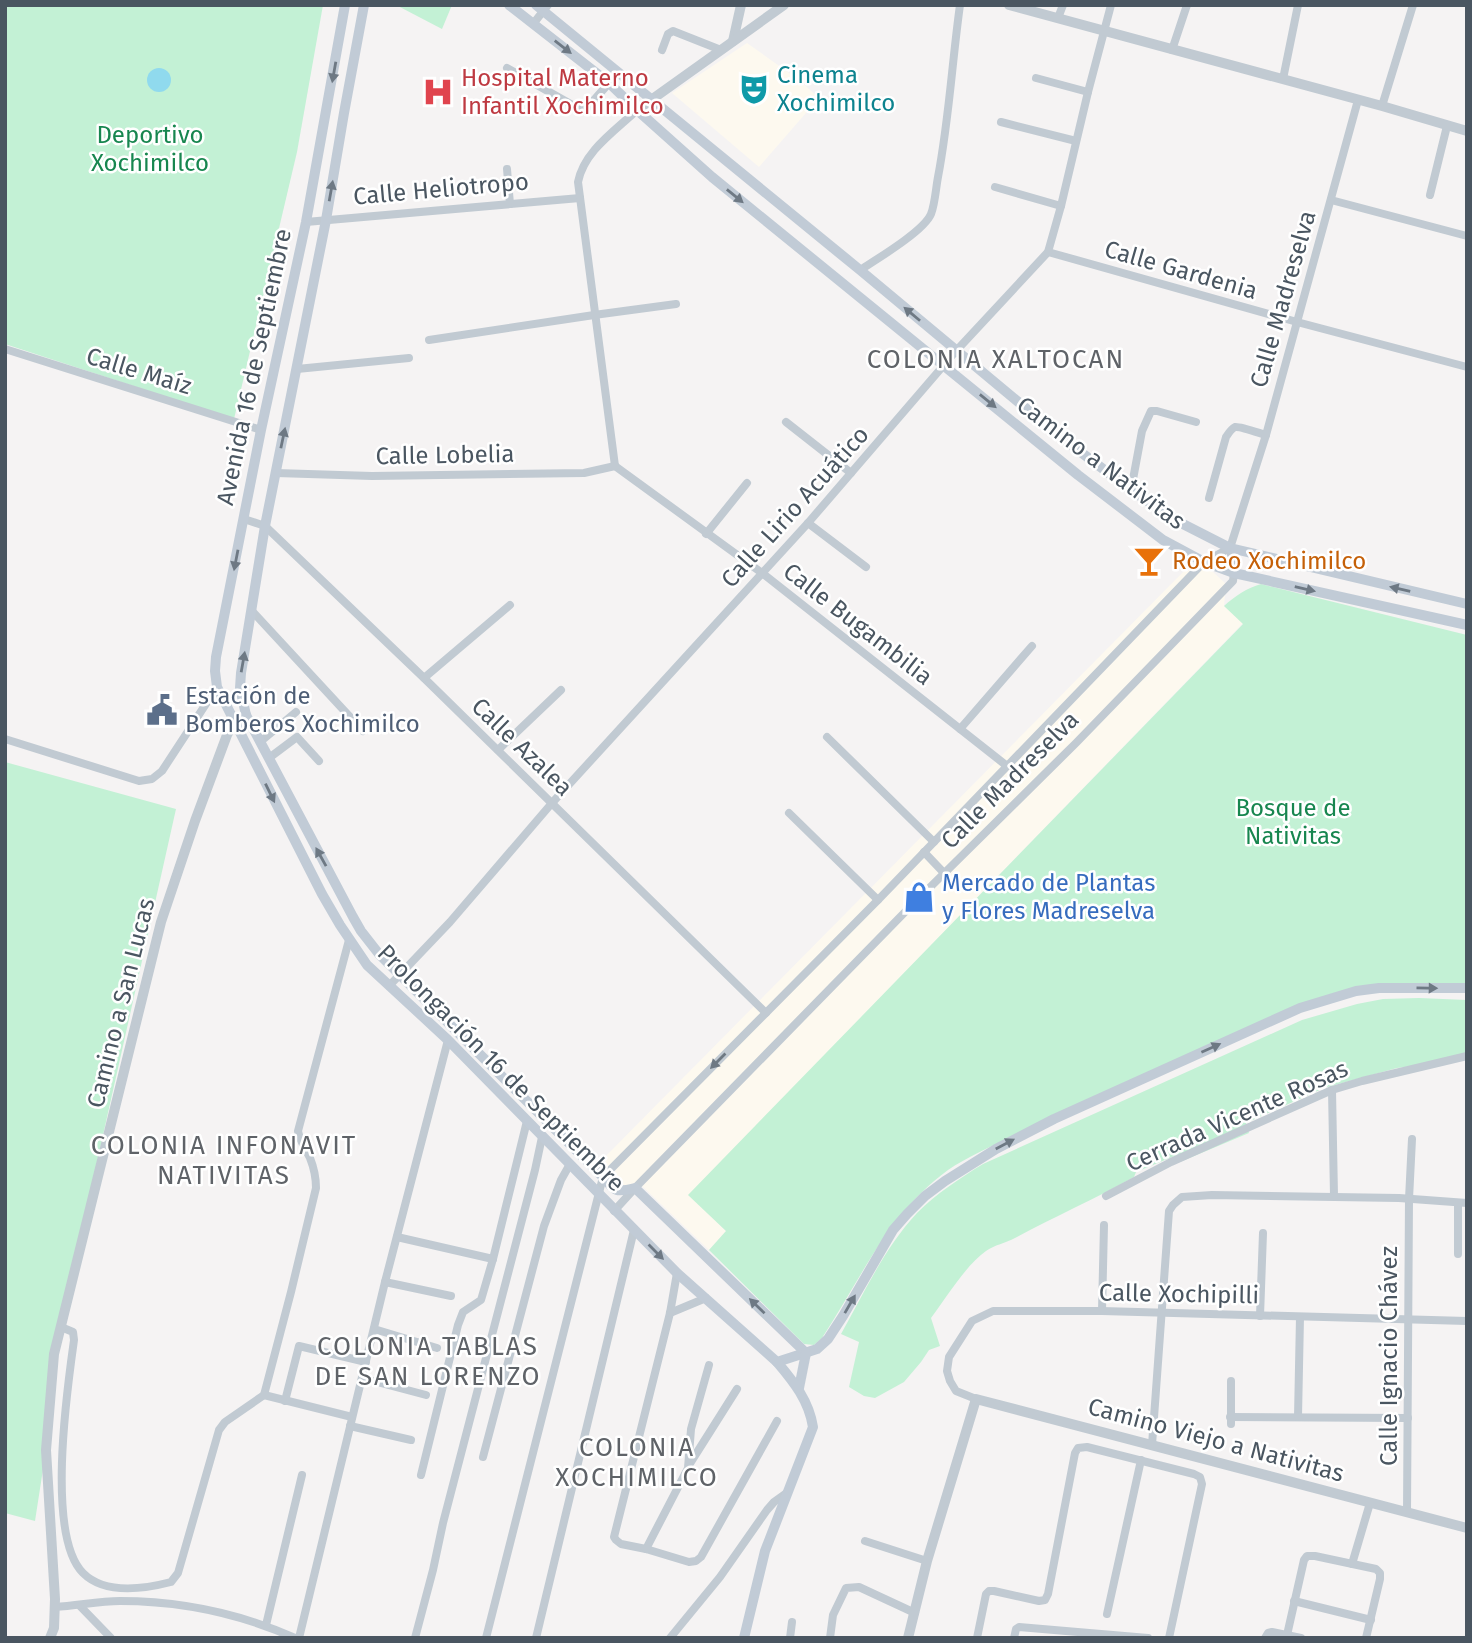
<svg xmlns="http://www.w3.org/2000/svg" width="1472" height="1643" viewBox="0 0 1472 1643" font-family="'Fira Sans',sans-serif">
<rect width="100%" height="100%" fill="#f5f3f3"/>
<g fill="#fdf9ef">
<path d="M 747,43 L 799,80 L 819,98 L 759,167 L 672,93 Z"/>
<path d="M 1190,565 L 1212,571 L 1226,584 L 1224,606 L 1243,623 L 689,1195 L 726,1231 L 709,1250 L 638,1182 L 621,1188 L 597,1165 Z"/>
</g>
<g fill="#c3f1d5">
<path d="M 5,5 L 323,5 L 297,152 L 234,419 L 5,344 Z"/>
<path d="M 396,5 L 452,5 L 442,29 Z"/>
<path d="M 1261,584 L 1467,635 L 1467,986 L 1349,991 L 1010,1137 C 989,1148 967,1157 948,1170 C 887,1215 862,1277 822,1338 L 814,1345 L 804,1344 L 709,1250 L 726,1231 L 688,1195 L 1243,624 L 1224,606 C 1235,596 1247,588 1261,584 Z"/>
<path d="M 5,762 L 176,809 L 54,1354 L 46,1450 L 35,1521 L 5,1513 Z"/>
<path d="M 1419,998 L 1467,1000 L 1467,1058 L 1453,1061 L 1397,1068 L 1324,1088 L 1246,1123 L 1249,1133 L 1180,1162 L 1177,1155 L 1136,1172 L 1134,1177 C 1095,1199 1054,1217 1015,1238 C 1006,1243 994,1245 986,1251 C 966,1265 946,1298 931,1318 L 940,1346 L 929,1350 L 921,1362 L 904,1382 L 875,1398 L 864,1396 L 849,1387 L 859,1342 L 841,1334 C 864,1293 885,1247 917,1213 C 936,1194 960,1178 983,1164 L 1302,1020 L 1357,1004 L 1383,999 Z"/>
</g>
<circle fill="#90daee" cx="159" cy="80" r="12"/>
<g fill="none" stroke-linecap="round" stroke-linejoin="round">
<g stroke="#c1cad2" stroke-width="8">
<path d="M 1058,18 L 1063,5"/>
<path d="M 533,24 L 548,5"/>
<path d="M 662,50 L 668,34 L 673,31 L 721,50"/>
<path d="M 1172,50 L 1187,5"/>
<path d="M 507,68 L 583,111 L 587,108 L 609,83"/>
<path d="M 1036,78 L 1088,92"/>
<path d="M 1283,79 L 1298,5"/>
<path d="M 1382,106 L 1413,5"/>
<path d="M 1001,122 L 1076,141"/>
<path d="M 507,169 L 510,204"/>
<path d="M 995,187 L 1061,206"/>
<path d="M 1430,195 L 1447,126"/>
<path d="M 1331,200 L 1467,236"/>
<path d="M 306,222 L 580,198"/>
<path d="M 1048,252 L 1297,322 L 1467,367"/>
<path d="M 860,270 C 877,259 924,231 931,214 C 935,204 936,187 938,177 C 949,120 952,62 960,5"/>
<path d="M 429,340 L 594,315 L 676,304"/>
<path d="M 5,349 L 261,430"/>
<path d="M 297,369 L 409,358"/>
<path d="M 786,422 L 851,473"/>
<path d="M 615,466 L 762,573 L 1007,766"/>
<path d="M 615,466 L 578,182 C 584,151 615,131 637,110"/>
<path d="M 276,473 L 372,476 L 584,473 L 615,466"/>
<path d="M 1131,490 L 1142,431 L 1151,411 L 1157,411 L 1196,422"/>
<path d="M 1209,498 L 1226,437 C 1228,434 1231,429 1235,427 C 1240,426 1259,433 1266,435"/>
<path d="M 244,519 L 265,526 L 424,678 L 766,1013"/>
<path d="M 808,523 L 866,567"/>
<path d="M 706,534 L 747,483"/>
<path d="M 252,611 L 363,731"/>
<path d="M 424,678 L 510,605"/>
<path d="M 960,729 L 1032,646"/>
<path d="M 827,737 L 934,842"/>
<path d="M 5,739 L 139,781 L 152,779 L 162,771 L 217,687"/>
<path d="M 260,742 L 296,712"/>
<path d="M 498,750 L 561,690"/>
<path d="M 269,758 L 297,737 L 319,761"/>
<path d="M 789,813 L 878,900"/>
<path d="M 924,852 L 944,873"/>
<path d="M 389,986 L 450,922 L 552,803 L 808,523 L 956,351 L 1048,252 L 1061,206 L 1088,92 L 1111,5"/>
<path d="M 1332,1090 L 1334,1196"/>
<path d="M 1106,1196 L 1171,1162 L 1332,1090 L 1362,1081 L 1467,1056"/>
<path d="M 614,1211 L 635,1188 L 906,911 L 1076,743 L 1233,581 L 1234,573 L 1230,548 L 1266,435 L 1358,100"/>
<path d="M 397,1237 L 493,1259"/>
<path d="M 1458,1254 L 1458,1203"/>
<path d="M 677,1273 L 670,1313 L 614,1537 L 616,1540 L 621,1544 L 646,1549 L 689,1562 L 696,1561 L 701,1557 L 777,1421"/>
<path d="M 385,1282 L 451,1296"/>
<path d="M 1102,1311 L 1104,1225"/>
<path d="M 670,1313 L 706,1298"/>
<path d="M 1260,1316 L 1263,1233"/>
<path d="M 61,1327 L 73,1332 L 74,1340 C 67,1390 46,1536 83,1573 C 105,1595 144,1589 171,1582 L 178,1573 L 219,1430 L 225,1422 L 264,1395 L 291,1292 L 316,1188 C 316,1177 314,1168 310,1158 C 306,1149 300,1142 298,1131 L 349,940"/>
<path d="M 374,1329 L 437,1348"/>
<path d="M 362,1378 L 426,1395"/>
<path d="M 264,1395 L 352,1417"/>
<path d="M 976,1399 L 956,1391 L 950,1381 L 947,1371 L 949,1357 L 972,1321 L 993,1311 L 1102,1311 L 1467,1321"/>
<path d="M 285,1401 L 299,1346 L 366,1362"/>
<path d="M 1230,1417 L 1408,1418"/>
<path d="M 1298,1417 L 1300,1317"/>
<path d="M 1231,1424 L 1231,1381"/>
<path d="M 350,1426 L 411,1440"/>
<path d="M 1152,1445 L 1169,1211 L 1173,1205 L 1182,1197 L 1212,1195 L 1399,1198 L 1467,1203"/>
<path d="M 483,1457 L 544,1226 L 561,1180 L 570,1164"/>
<path d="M 689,1465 L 737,1389"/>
<path d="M 421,1475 L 458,1325 L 463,1312 L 481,1300 L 493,1259 L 527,1121"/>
<path d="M 1407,1512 L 1409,1199 L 1412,1139"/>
<path d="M 865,1541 L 927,1561"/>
<path d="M 646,1549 L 688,1468 L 691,1429 L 709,1365"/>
<path d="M 1352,1564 L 1370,1503"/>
<path d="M 1294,1601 L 1371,1620"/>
<path d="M 80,1606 L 111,1638"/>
<path d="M 55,1607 C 77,1606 98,1601 120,1601 C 180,1601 241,1614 295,1638"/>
<path d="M 1107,1614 L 1141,1460"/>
<path d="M 266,1625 L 302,1475"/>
<path d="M 1287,1635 L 1304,1560 L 1307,1556 L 1315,1556 L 1376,1569 L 1380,1573 L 1380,1579 L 1366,1638"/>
<path d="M 299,1638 L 385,1282 L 448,1040"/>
<path d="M 415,1638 L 433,1570 L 443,1523 L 535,1170 L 542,1137"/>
<path d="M 486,1638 L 603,1177 L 878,900 L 1204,562 L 1230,548"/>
<path d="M 536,1638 L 634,1230"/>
<path d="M 670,1638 L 720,1577 L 767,1510 L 774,1502 L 788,1492"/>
<path d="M 790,1638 L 792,1622"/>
<path d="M 830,1638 L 833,1615 L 846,1588 L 859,1587 L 915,1613"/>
<path d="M 977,1638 L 986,1594 L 989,1591 L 994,1591 L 1039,1601 L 1045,1600 L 1048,1594 L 1075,1453 L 1078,1448 L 1087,1447 L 1194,1474 L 1200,1477 L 1202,1484 L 1169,1638"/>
<path d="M 1014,1638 L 1016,1629 L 1019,1627 L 1148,1638"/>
<path d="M 1265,1638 L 1268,1633 L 1272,1632 L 1301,1638"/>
</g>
<g stroke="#c1cad2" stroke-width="10">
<path d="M 1009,5 L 1382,106 L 1467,131"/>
<path d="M 733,41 L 741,5"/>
<path d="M 637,110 L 784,5"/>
<path d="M 50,1638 L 54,1628 L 55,1599 L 46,1450 L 54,1354 L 161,922 L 195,821 L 227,735 L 234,722 L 246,715"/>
<path d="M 908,1638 L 927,1561 L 976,1399 L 1467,1528"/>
</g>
<g stroke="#c1cbd6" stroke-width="10">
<path d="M 345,5 L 306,222 L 261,430 L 216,657 L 215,671 L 217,687 L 322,894 L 340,925 L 367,965 L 448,1040 L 677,1273 L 777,1362 L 817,1349 L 828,1339 L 843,1316 L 893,1230 L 907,1214 L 925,1196 L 945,1181 L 996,1149 L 1054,1119 L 1300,1008 L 1356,991 L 1379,988 L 1467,988"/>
<path d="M 364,5 L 344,113 L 326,220 L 265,526 L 241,673 L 240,688 L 246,715 L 353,917 L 361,931 L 379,954 L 603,1177 C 615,1191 615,1193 635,1188 L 806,1353"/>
<path d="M 509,5 L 609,83 L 637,110 L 712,177 L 1078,475 L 1163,540 L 1204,562 L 1234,573 L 1467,625"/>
<path d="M 536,5 L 860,270 L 1058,435 L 1131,490 L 1179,522 L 1230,548 L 1467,604"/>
<path d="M 799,1388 L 806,1353"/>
<path d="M 744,1638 L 765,1551 L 813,1427 C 809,1401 794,1382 777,1362"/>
</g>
</g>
<defs><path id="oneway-solid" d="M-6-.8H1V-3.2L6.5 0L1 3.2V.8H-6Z" transform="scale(1.75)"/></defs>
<g fill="#6e7984">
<use href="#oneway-solid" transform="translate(563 47) rotate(38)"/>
<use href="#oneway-solid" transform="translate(334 72) rotate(100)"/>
<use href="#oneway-solid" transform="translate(331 191) rotate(-80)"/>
<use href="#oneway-solid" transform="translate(735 196) rotate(39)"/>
<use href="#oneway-solid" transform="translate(912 314) rotate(-140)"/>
<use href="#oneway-solid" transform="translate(988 401) rotate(39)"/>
<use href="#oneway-solid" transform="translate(283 438) rotate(-78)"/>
<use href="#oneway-solid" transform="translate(236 560) rotate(101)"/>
<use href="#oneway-solid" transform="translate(1305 589) rotate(13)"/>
<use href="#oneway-solid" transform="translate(1400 589) rotate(-167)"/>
<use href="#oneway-solid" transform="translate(243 662) rotate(-80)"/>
<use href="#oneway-solid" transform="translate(270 793) rotate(64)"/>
<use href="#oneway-solid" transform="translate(321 857) rotate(-119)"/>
<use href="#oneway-solid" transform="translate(1427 988) rotate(1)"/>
<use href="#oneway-solid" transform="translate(1211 1048) rotate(-24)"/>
<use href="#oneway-solid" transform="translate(1005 1144) rotate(-28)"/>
<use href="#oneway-solid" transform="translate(656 1252) rotate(45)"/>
<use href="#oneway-solid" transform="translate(850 1304) rotate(-60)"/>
<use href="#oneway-solid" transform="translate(757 1306) rotate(-136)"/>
</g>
<use fill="#6e7983" href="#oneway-solid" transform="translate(718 1061) rotate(135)"/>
<defs>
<symbol id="theatre-bare" viewBox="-9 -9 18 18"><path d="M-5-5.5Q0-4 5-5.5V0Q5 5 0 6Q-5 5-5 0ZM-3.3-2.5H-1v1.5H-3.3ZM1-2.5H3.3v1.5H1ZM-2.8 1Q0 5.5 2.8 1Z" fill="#0f9aa8" stroke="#fff" stroke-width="2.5" paint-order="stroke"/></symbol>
<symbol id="hospital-bare" viewBox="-9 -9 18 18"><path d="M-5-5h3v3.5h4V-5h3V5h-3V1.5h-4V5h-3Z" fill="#e0444e" stroke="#fff" stroke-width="2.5" paint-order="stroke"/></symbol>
<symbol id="bar-bare" viewBox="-9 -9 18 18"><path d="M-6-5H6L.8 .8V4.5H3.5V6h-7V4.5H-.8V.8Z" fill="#e8710a" stroke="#fff" stroke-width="2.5" paint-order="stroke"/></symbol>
<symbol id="civic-bare" viewBox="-9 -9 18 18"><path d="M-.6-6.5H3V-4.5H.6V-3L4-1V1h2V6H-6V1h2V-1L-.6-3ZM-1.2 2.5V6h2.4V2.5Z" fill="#5c6f8a" stroke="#fff" stroke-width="2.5" paint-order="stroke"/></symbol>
<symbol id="shop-bare" viewBox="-9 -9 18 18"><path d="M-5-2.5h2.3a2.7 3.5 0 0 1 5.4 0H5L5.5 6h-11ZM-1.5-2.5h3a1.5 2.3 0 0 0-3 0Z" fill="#3f7fe0" stroke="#fff" stroke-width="2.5" paint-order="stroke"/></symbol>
</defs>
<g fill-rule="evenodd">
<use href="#theatre-bare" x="732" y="67" width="44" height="44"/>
<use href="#hospital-bare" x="416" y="70" width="44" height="44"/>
<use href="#bar-bare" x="1127" y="539" width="44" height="44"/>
<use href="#civic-bare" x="140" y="688" width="44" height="44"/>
<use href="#shop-bare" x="897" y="875" width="44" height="44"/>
</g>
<g text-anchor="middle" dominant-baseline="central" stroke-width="5" stroke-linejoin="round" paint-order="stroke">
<g font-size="24" fill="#0d838f" stroke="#fff" text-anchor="start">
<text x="777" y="75">Cinema<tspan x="777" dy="28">Xochimilco</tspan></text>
</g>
<g font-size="24" fill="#be3a42" stroke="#fff" text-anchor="start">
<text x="461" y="78">Hospital Materno<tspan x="461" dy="28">Infantil Xochimilco</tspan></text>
</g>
<g font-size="24" fill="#17864f" stroke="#fff">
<text x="150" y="135">Deportivo<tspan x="150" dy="28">Xochimilco</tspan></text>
<text x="1293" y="808">Bosque de<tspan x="1293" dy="28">Nativitas</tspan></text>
</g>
<g font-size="24" fill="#4a5661" stroke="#fff">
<text transform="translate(441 189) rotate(-5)">Calle Heliotropo</text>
<text transform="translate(1181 270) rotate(16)">Calle Gardenia</text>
<text transform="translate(1283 299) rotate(-74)">Calle Madreselva</text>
<text transform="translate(254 367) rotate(-78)">Avenida 16 de Septiembre</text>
<text transform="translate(139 371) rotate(17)">Calle Maíz</text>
<text transform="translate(445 455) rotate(-1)">Calle Lobelia</text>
<text transform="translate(1101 463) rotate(37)">Camino a Nativitas</text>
<text transform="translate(795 507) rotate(-48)">Calle Lirio Acuático</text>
<text transform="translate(858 624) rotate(38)">Calle Bugambilia</text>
<text transform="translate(522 747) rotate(44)">Calle Azalea</text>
<text transform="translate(1010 780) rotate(-45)">Calle Madreselva</text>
<text transform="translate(121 1003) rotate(-76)">Camino a San Lucas</text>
<text transform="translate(501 1068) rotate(45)">Prolongación 16 de Septiembre</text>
<text transform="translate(1237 1116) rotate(-24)">Cerrada Vicente Rosas</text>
<text transform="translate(1179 1294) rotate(1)">Calle Xochipilli</text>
<text transform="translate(1389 1356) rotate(-90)">Calle Ignacio Chávez</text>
<text transform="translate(1216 1440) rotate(15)">Camino Viejo a Nativitas</text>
</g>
<g font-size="24" fill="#c56008" stroke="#fff" text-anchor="start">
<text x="1172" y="561">Rodeo Xochimilco</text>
</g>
<g font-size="24" fill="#4e5e75" stroke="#fff" text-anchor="start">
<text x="185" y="696">Estación de<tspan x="185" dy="28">Bomberos Xochimilco</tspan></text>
</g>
<g font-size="24" fill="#366cbe" stroke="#fff" text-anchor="start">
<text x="942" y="883">Mercado de Plantas<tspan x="942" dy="28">y Flores Madreselva</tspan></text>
</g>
<g font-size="26" letter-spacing="2" fill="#5f6368" stroke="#fff">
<text x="996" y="359">COLONIA XALTOCAN</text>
<text x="224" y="1145">COLONIA INFONAVIT<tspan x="224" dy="30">NATIVITAS</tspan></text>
<text x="428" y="1346">COLONIA TABLAS<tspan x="428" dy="30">DE SAN LORENZO</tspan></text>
<text x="637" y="1447">COLONIA<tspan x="637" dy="30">XOCHIMILCO</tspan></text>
</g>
</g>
<rect width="1472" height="1643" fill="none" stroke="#4a5661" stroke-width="14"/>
</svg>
